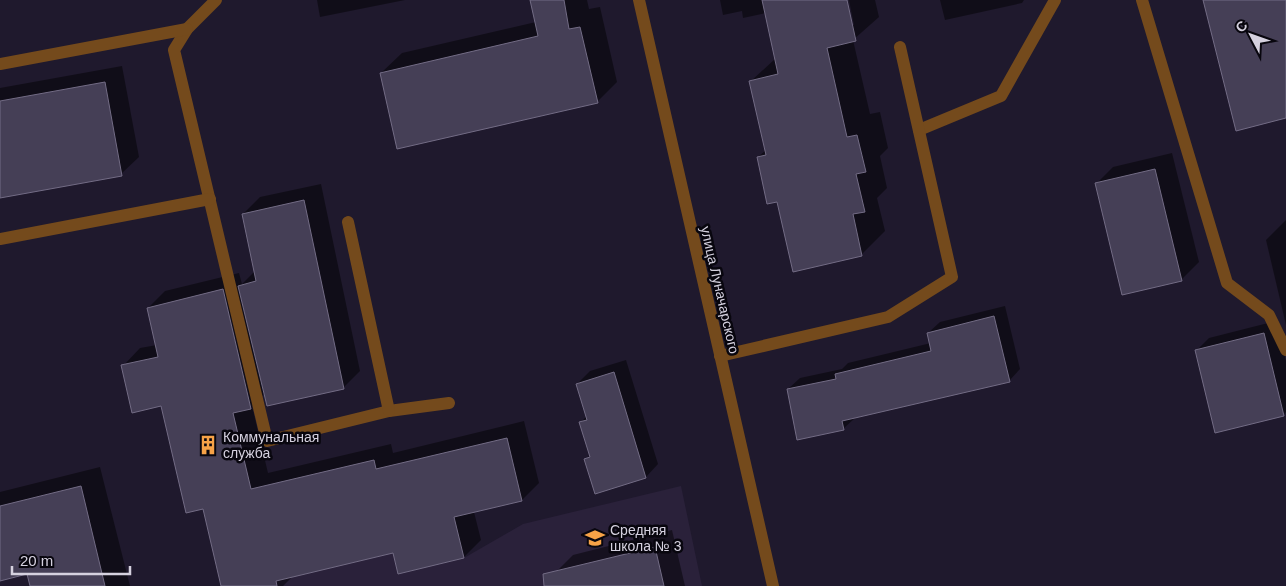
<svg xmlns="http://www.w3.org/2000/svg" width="1286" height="586" viewBox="0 0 1286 586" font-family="Arial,sans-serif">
<rect width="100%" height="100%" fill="#1f192d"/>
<path fill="#2a213a" d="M 681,486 L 702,586 L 277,586 L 276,581 L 393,553 L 398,574 L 464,558 L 523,524 Z"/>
<g fill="#0007">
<path d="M 317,0 L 405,0 L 320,17 Z"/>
<path d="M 532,0 L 587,0 L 589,9 L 600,7 L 617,82 L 597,102 L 381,73 L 402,53 L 536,22 Z"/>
<path d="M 720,0 L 846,0 L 851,25 L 854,25 L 849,0 L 875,0 L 879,17 L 853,40 L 870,114 L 880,112 L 888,148 L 880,156 L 887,188 L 877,198 L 885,231 L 862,254 L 778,200 L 758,157 L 766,150 L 751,81 L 776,58 L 766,13 L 743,18 L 742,11 L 723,15 Z"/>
<path d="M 940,0 L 1024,0 L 1022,3 L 945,20 Z"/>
<path d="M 122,66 L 139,157 L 121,174 L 0,197 L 0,88 Z"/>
<path d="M 1172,153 L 1199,262 L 1182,279 L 1096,184 L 1113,167 Z"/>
<path d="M 321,184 L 360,371 L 343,388 L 265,393 L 252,406 L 268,473 L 391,444 L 393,453 L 524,421 L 539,483 L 522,500 L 474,512 L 481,540 L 464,557 L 399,573 L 394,552 L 294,575 L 283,586 L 222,586 L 204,508 L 162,405 L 123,366 L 140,348 L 157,345 L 148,308 L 165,291 L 239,273 L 242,284 L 255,271 L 243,214 L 260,197 Z"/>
<path d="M 1286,220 L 1286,325 L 1266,240 Z"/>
<path d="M 1005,306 L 1020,369 L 1009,381 L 855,418 L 843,429 L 788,389 L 800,378 L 842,369 L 848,363 L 931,343 L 928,333 L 940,322 Z"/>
<path d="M 1276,321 L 1286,361 L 1286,412 L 1283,415 L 1196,351 L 1209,338 Z"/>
<path d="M 626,360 L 658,464 L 646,477 L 586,459 L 590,455 L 581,422 L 587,416 L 577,384 L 590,371 Z"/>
<path d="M 100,467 L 130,586 L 31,586 L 28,573 L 0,580 L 0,492 Z"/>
<path d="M 672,530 L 685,586 L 560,586 L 556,572 L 573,555 Z"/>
</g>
<g fill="#453f56" stroke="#736c85">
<path d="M 530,0 L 564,0 L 569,29 L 580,27 L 598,103 L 397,149 L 380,73 L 538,36 Z"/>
<path d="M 762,0 L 847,0 L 856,41 L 827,48 L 847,137 L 857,135 L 866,172 L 856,174 L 865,212 L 853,214 L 862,256 L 793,272 L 777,202 L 767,204 L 757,157 L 766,155 L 749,81 L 778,74 Z"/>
<path d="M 1203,0 L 1286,0 L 1286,118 L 1236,131 Z"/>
<path d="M 105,82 L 122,176 L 0,198 L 0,101 Z"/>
<path d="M 1155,169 L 1182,281 L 1122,295 L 1095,183 Z"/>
<path d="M 304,200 L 344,389 L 267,406 L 238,286 L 256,281 L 242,214 Z"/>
<path d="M 223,289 L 251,409 L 233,413 L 251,489 L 374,460 L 376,469 L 507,438 L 522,501 L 454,517 L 464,558 L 398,574 L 393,553 L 276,581 L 277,586 L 221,586 L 203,509 L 186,513 L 161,406 L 132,413 L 121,365 L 158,357 L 147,308 Z"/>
<path d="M 994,316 L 1010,382 L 842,421 L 844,430 L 797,440 L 787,389 L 836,379 L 835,374 L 931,351 L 927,333 Z"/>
<path d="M 1264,333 L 1284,416 L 1215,433 L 1195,350 Z"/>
<path d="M 614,372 L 646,478 L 595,494 L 584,459 L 590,457 L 579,422 L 587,420 L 576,384 Z"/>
<path d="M 81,486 L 105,586 L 30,586 L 27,574 L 0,581 L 0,506 Z"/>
<path d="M 655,547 L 664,586 L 544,586 L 543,574 Z"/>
</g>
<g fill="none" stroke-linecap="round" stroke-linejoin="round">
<g stroke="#744a1c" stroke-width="12">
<path d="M 216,0 L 187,29 L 174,50 L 267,441 L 389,411 L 449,403"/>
<path d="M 1142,0 L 1227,283 L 1269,315 L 1286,350"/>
<path d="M 0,64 L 187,29"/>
<path d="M 919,130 L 1001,96 L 1055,0"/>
<path d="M 348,222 L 389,411"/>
<path d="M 0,239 L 210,199"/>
<path d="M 720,356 L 888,317 L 952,277 L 900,47"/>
</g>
<path stroke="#744a1c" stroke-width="12" d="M 639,0 L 773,586"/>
</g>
<defs>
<symbol id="building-bare" viewBox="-9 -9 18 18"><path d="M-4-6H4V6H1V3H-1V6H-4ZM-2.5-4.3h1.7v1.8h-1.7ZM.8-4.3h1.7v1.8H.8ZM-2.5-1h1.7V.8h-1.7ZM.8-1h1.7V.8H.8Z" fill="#f6a247" stroke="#08060e" stroke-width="2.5" paint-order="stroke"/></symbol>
<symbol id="school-bare" viewBox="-9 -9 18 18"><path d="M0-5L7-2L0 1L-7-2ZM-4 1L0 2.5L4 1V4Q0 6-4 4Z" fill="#f6a247" stroke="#08060e" stroke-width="2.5" paint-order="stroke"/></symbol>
</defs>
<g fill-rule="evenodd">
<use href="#building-bare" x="194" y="431" width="28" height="28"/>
<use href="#school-bare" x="581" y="524" width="28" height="28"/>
</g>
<g text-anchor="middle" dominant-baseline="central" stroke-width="5" stroke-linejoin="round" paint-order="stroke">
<g font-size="14" fill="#d5d1df" stroke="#08060e">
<text transform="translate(720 290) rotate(77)">улица Луначарского</text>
</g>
<g font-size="14" fill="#d5d1df" stroke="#08060e" text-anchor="start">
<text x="223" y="437">Коммунальная<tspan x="223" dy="16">служба</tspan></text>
<text x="610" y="530">Средняя<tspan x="610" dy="16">школа № 3</tspan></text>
</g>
</g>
<g transform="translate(1251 35) rotate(311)" stroke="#08060e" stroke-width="4" paint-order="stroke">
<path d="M0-4L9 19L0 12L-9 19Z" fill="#d5d1df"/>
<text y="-8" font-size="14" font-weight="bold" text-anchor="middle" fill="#d5d1df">С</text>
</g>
<path d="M12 566v8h118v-8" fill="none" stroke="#d5d1df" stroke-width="2.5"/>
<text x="20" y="566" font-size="15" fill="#d5d1df" stroke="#08060e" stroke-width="4" paint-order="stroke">20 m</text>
</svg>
